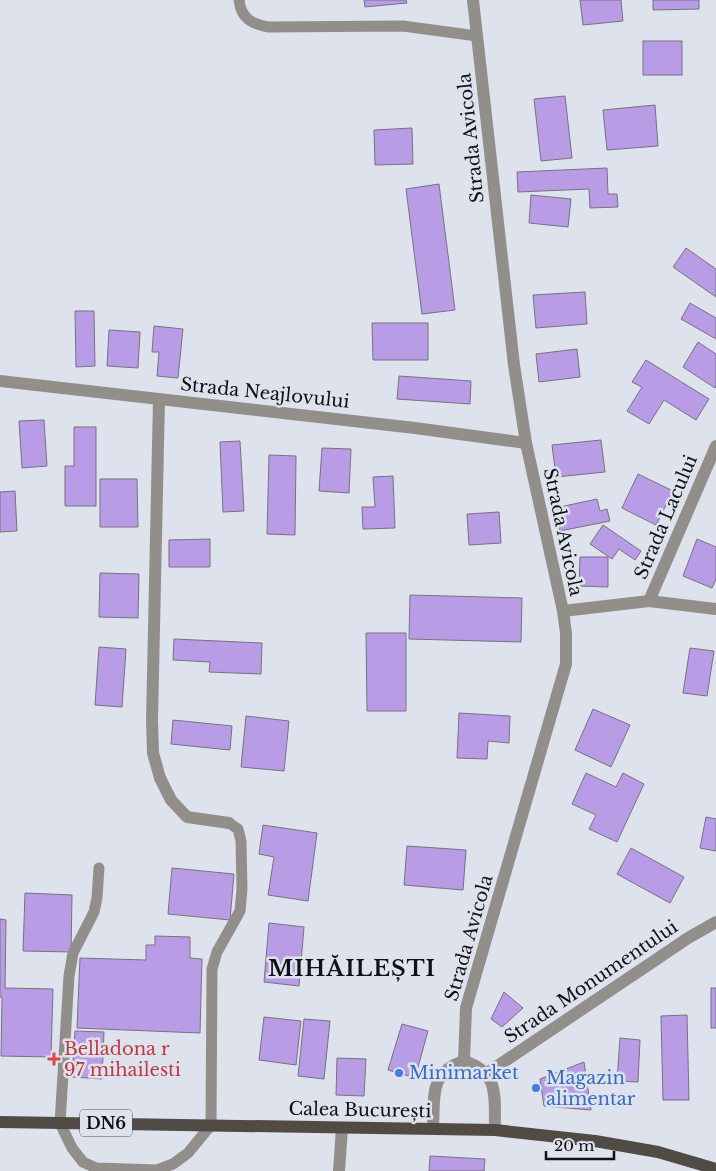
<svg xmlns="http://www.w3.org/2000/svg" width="716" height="1171" viewBox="0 0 716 1171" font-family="'Libre Baskerville',serif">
<rect width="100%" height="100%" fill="#dee2ed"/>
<g fill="#b89de6" stroke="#76727d">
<path d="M 364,0 L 406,0 L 407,3 L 365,7 Z"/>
<path d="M 580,0 L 621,0 L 623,21 L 583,25 Z"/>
<path d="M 653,0 L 699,0 L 699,9 L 653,10 Z"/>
<rect x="643" y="41" width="39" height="34"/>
<path d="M 565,96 L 572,158 L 541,161 L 534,99 Z"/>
<path d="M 655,105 L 658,146 L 607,150 L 603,110 Z"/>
<path d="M 412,128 L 413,164 L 375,165 L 374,130 Z"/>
<path d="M 607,168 L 608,194 L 617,194 L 618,207 L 590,208 L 589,189 L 518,192 L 517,172 Z"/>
<path d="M 439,184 L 455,310 L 422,314 L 406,189 Z"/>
<path d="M 531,195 L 571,199 L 568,227 L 529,223 Z"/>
<path d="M 686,248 L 716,269 L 716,297 L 673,267 Z"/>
<path d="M 585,292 L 587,324 L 536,328 L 533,295 Z"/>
<path d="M 690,303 L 716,318 L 716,339 L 681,319 Z"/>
<path d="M 75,311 L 94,311 L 95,366 L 76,367 Z"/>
<path d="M 372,323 L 428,323 L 428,360 L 373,360 Z"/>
<path d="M 154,326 L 183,329 L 178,378 L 157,376 L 159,352 L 152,352 Z"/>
<path d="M 109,330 L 140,332 L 138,368 L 107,366 Z"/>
<path d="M 698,342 L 716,354 L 716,385 L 715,388 L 683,367 Z"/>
<path d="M 577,349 L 580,377 L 539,382 L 536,354 Z"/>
<path d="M 646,360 L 709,399 L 696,420 L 664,400 L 649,424 L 627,411 L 642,387 L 632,382 Z"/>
<path d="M 399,376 L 471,381 L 470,404 L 397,399 Z"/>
<path d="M 44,420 L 47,466 L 22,468 L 19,421 Z"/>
<path d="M 74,427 L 96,427 L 96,506 L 65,506 L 65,466 L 74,466 Z"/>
<path d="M 601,440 L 605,472 L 556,477 L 552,445 Z"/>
<path d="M 240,441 L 244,511 L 223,512 L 220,442 Z"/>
<path d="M 322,448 L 351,449 L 349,493 L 319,491 Z"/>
<path d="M 269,455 L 296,456 L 295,535 L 267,534 Z"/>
<path d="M 638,474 L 673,491 L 656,525 L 622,508 Z"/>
<path d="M 393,476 L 395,528 L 363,529 L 362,507 L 375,507 L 373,477 Z"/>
<path d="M 100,479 L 137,479 L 138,527 L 100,527 Z"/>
<path d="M 15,491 L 17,531 L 0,532 L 0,492 Z"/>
<path d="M 597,499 L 600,511 L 607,509 L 610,521 L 560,531 L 555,508 Z"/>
<path d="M 499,512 L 501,543 L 469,545 L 467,514 Z"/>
<path d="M 603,525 L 641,551 L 635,560 L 619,549 L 612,559 L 590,544 Z"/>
<path d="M 210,539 L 210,567 L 169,567 L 169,540 Z"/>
<path d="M 697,539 L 716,547 L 716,579 L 712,588 L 683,576 Z"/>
<path d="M 580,557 L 608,557 L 608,587 L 579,586 Z"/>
<path d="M 100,573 L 139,574 L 138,618 L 99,617 Z"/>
<path d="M 410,595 L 522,598 L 521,642 L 409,639 Z"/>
<path d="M 366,633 L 406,633 L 406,711 L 367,711 Z"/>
<path d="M 174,639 L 262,643 L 261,674 L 209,672 L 210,662 L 173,660 Z"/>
<path d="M 99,647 L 126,649 L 122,707 L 95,705 Z"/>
<path d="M 690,648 L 714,651 L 707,696 L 683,693 Z"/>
<path d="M 593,709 L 630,725 L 611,767 L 575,750 Z"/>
<path d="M 459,713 L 510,716 L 509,743 L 488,741 L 487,759 L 457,758 Z"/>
<path d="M 246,716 L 289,721 L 284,771 L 241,767 Z"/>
<path d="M 173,720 L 232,726 L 230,750 L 171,744 Z"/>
<path d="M 586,773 L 616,787 L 623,773 L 644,784 L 617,842 L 589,829 L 596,815 L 572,804 Z"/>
<path d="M 706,817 L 716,819 L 716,851 L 700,848 Z"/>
<path d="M 263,825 L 317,833 L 308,901 L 268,895 L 274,857 L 259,854 Z"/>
<path d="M 407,846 L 466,850 L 463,890 L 404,885 Z"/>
<path d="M 631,848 L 684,877 L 670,903 L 617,874 Z"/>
<path d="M 172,868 L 234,874 L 230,920 L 168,914 Z"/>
<path d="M 25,893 L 72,895 L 71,952 L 23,951 Z"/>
<path d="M 0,919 L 6,920 L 5,988 L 53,989 L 51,1057 L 1,1056 L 2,997 L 0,997 Z"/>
<path d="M 269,923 L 304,927 L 299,986 L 264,982 Z"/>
<path d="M 155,936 L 190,937 L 190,958 L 202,959 L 200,1033 L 77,1028 L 80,958 L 146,960 L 146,945 L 155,945 Z"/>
<rect x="711" y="988" width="5" height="40"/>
<path d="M 504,992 L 523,1008 L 502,1027 L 491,1019 Z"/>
<path d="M 687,1015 L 689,1100 L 663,1100 L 661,1016 Z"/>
<path d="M 264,1017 L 301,1021 L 296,1065 L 259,1060 Z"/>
<path d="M 304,1019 L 330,1021 L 324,1079 L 298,1076 Z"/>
<path d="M 402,1024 L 428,1031 L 415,1078 L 388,1070 Z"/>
<path d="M 75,1031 L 104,1032 L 102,1079 L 72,1077 Z"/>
<path d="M 620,1038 L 640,1040 L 638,1082 L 617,1081 Z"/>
<path d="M 337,1058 L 366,1059 L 364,1096 L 336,1095 Z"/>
<path d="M 584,1062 L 591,1110 L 544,1106 L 540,1079 Z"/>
<path d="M 430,1156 L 485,1159 L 484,1171 L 429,1171 Z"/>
</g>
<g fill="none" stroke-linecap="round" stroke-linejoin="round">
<g stroke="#928f8a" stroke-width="11">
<path d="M 239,0 C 241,19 252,24 269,27 L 403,26 L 477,36"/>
<path d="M 99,868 L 97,898 L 94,912 L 73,953 L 69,976 L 60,1123 L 72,1148 L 83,1162 L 96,1168 L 157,1170 L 173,1164 L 188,1153 L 211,1125 L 212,969 L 217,952 L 240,911 L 242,889 L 241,841 L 238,829 L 229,823"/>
</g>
<g stroke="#928f8a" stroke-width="12">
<path d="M 0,381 L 415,428 L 526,443"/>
<path d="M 159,399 L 152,720 L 153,753 L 160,778 L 171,800 L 187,817 L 229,823"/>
<path d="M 649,601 L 716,446"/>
<path d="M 563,611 L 649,601 L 716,609"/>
<path d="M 464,1061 L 466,1008 L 566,664 L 566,633 L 563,611 L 526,443 L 514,365 L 473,0"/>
<path d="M 487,1073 L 651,963 L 688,938 L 716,922"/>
<path d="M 433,1128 C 435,1097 428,1073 464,1061 C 501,1073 494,1098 495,1130"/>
<path d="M 339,1171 L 342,1128"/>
</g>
<path stroke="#504b44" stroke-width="12" d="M 0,1122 L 495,1130 L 595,1141 L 658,1152 L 716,1169"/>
</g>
<path fill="#e0444e" stroke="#dee2ed" stroke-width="2" d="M51.5 1051.5h5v5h5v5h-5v5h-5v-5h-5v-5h5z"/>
<g fill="#3f7fe0" stroke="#dee2ed" stroke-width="2">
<circle cx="399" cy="1073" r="5"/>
<circle cx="536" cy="1088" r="5"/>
</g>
<g text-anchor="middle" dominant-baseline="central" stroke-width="5" stroke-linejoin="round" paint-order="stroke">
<rect fill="#dee2ed" stroke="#4d5055" stroke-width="1" x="80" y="1109.5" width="52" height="27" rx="4"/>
<g font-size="16" font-weight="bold" fill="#0f1114">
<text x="106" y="1123">DN6</text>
</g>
<g font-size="18" fill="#0f1114" stroke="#dee2ed">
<text transform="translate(471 138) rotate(-96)">Strada Avicola</text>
<text transform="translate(265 393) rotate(6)">Strada Neajlovului</text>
<text transform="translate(666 517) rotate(-67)">Strada Lacului</text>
<text transform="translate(563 532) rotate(78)">Strada Avicola</text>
<text transform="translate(469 938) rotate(-74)">Strada Avicola</text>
<text transform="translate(591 982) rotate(-34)">Strada Monumentului</text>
<text transform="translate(360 1110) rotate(1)">Calea București</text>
</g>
<g font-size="18" fill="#be3a42" stroke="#dee2ed" text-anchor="start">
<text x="64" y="1049">Belladona r<tspan x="64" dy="21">97 mihailesti</tspan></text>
</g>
<g font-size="18" fill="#366cbe" stroke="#dee2ed" text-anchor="start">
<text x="409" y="1073">Minimarket</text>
<text x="546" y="1078">Magazin<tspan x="546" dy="21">alimentar</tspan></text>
</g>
<g font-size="22" font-weight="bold" letter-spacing="1" fill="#0f1114" stroke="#dee2ed">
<text x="352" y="968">MIHĂILEȘTI</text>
</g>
</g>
<path d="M546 1151v8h68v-8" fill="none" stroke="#0f1114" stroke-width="2.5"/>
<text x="554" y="1151" font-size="15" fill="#0f1114" stroke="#dee2ed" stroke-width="4" paint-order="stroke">20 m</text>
</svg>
